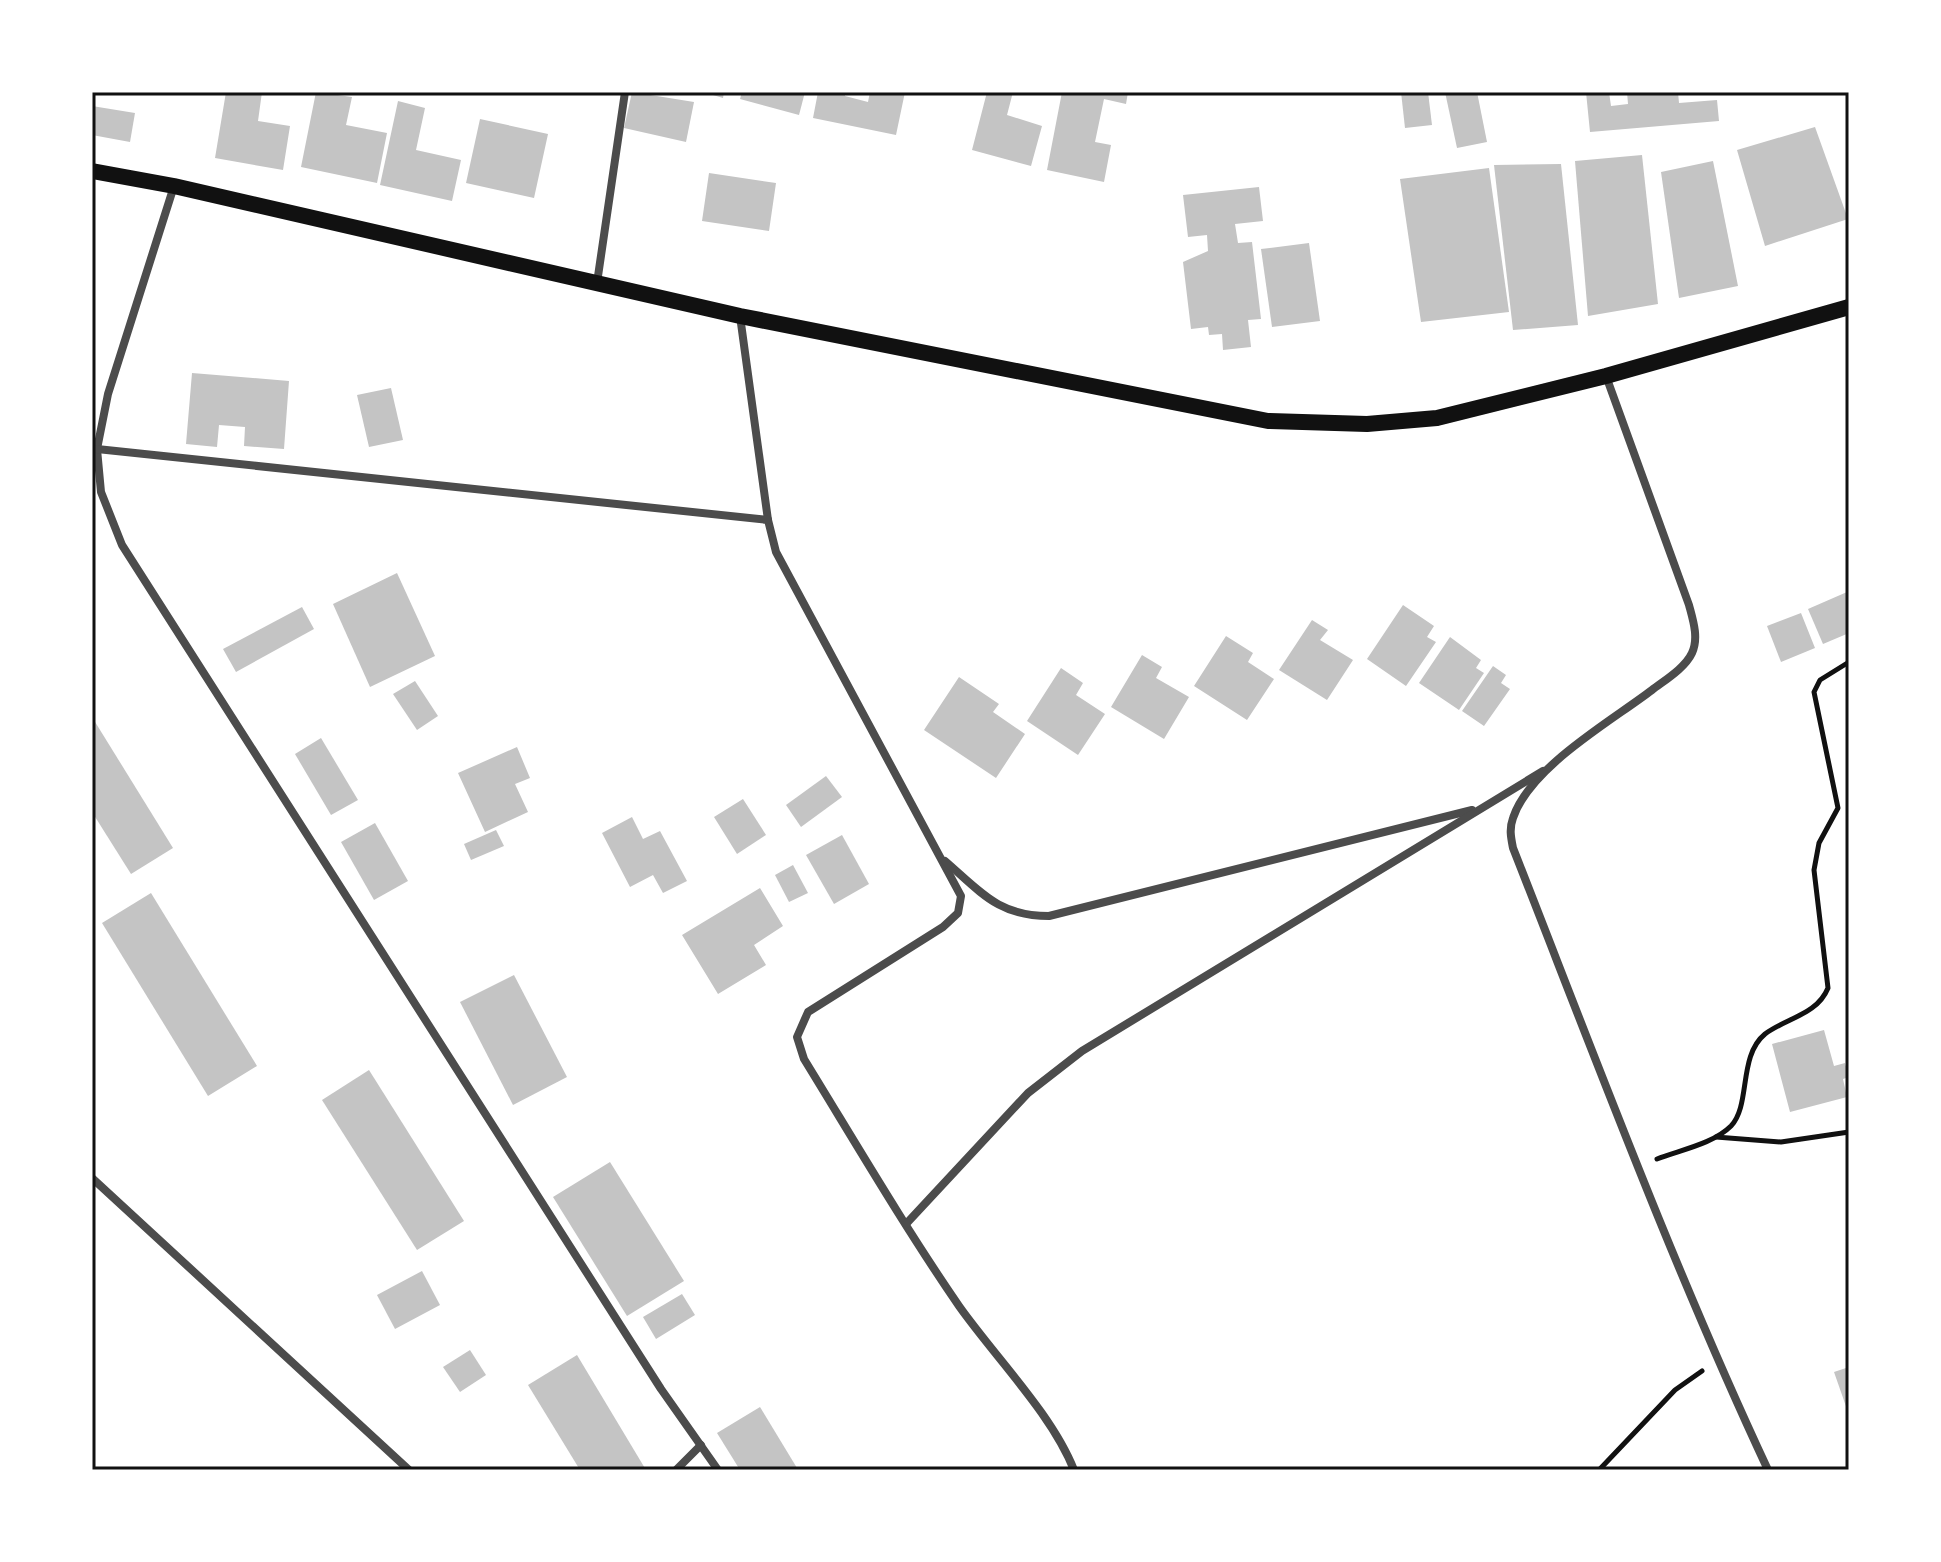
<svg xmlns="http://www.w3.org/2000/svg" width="1941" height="1562" viewBox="0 0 1941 1562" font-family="Barlow,sans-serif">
<rect width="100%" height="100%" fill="#fff"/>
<g fill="#c4c4c4">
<path d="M 226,92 L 262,92 L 258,121 L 290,126 L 283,170 L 215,158 Z"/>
<path d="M 316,92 L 352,97 L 346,125 L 387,133 L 377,183 L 301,167 Z"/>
<path d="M 632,92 L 694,102 L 686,142 L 624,128 Z"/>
<path d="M 703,92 L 724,92 L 723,98 Z"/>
<path d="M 742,92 L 805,92 L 799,115 L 740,99 Z"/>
<path d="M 818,92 L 845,92 L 845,96 L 868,102 L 870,92 L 905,92 L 896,135 L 813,118 Z"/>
<path d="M 987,92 L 1013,92 L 1007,115 L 1042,126 L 1031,166 L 972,150 Z"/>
<path d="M 1062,92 L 1128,92 L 1126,104 L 1104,99 L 1095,142 L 1111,145 L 1104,182 L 1047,170 Z"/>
<path d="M 1401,92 L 1428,92 L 1432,125 L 1405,128 Z"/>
<path d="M 1445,92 L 1477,92 L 1487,142 L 1457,148 Z"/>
<path d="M 1586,92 L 1609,92 L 1611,106 L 1628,104 L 1627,92 L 1678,92 L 1679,103 L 1717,100 L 1719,121 L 1590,132 Z"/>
<path d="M 398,101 L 425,108 L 416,150 L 461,160 L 452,201 L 380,185 Z"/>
<path d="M 92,106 L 135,113 L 130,142 L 92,135 Z"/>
<path d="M 480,119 L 548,134 L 534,198 L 466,183 Z"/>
<path d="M 1815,127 L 1848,219 L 1765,246 L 1737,150 Z"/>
<path d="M 1642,155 L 1658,304 L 1588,316 L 1575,161 Z"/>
<path d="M 1713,161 L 1738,286 L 1679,298 L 1661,172 Z"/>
<path d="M 1561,164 L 1578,325 L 1513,330 L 1494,165 Z"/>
<path d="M 1489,168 L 1509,312 L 1421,322 L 1400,179 Z"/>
<path d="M 709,173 L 776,183 L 769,231 L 702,221 Z"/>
<path d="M 1259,187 L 1263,221 L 1235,224 L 1238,243 L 1252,242 L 1261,319 L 1248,320 L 1251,347 L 1223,350 L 1222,334 L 1209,335 L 1208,327 L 1191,329 L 1183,262 L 1208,251 L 1207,235 L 1188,237 L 1183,195 Z"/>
<path d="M 1309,243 L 1320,321 L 1272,327 L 1261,249 Z"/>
<path d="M 192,373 L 289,381 L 284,449 L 244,446 L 245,427 L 219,425 L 217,447 L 186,444 Z"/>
<path d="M 391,388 L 403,440 L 369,447 L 357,395 Z"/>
<path d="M 397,573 L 435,656 L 370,687 L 333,604 Z"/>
<path d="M 1847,592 L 1849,633 L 1823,644 L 1808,609 Z"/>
<path d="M 1403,605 L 1434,626 L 1427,637 L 1436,642 L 1406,686 L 1367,659 Z"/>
<path d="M 302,607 L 314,629 L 236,672 L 223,649 Z"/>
<path d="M 1801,613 L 1815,648 L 1781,662 L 1767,626 Z"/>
<path d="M 1312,620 L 1328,630 L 1320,640 L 1353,660 L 1327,700 L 1279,670 Z"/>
<path d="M 1226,636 L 1253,653 L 1248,662 L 1274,679 L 1247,720 L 1194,686 Z"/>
<path d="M 1450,637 L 1481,660 L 1476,668 L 1484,673 L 1459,710 L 1419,683 Z"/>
<path d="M 1142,655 L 1162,667 L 1156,678 L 1189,697 L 1164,739 L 1111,707 Z"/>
<path d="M 1493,666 L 1506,675 L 1501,683 L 1510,689 L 1484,726 L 1462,711 Z"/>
<path d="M 1061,668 L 1083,683 L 1076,695 L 1105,714 L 1078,755 L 1027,721 Z"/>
<path d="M 959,677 L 999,704 L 993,712 L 1025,734 L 996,778 L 924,730 Z"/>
<path d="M 415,681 L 438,716 L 417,730 L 393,694 Z"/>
<path d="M 92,717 L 173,848 L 131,874 L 92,812 Z"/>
<path d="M 321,738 L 358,800 L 331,815 L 295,754 Z"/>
<path d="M 517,747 L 530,778 L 515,784 L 528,812 L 485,832 L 458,773 Z"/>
<path d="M 826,776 L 842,797 L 801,827 L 786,805 Z"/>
<path d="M 743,799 L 766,835 L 737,854 L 714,817 Z"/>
<path d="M 632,817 L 643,839 L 660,831 L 687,881 L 663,893 L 653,875 L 630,887 L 602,833 Z"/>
<path d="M 375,823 L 408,881 L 374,900 L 341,842 Z"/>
<path d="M 496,830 L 504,846 L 471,860 L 464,844 Z"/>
<path d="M 842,835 L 869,884 L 834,904 L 806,855 Z"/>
<path d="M 793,865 L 808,893 L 789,902 L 775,875 Z"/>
<path d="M 760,888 L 783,926 L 754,945 L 766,965 L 718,994 L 682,935 Z"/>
<path d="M 151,893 L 257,1066 L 208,1096 L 102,923 Z"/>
<path d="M 514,975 L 567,1077 L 513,1105 L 460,1002 Z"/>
<path d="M 1824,1030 L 1834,1066 L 1845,1063 L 1849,1077 L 1843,1079 L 1847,1097 L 1790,1112 L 1772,1044 Z"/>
<path d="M 369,1070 L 464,1221 L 417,1250 L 322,1100 Z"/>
<path d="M 610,1162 L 684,1281 L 627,1316 L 553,1197 Z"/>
<path d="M 422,1271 L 440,1305 L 395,1329 L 377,1295 Z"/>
<path d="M 682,1294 L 695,1315 L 656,1339 L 643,1317 Z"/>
<path d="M 470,1350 L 486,1375 L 460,1392 L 443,1367 Z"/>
<path d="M 577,1355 L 646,1470 L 580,1470 L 528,1385 Z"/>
<path d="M 1849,1367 L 1849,1415 L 1834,1372 Z"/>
<path d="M 760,1407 L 797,1468 L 794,1470 L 740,1470 L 717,1433 Z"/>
</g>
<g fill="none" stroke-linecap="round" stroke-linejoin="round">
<g stroke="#111" stroke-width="5">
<path d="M 1716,1137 L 1781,1142 L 1849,1132"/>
<path d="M 1657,1159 C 1680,1150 1713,1144 1731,1126 C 1751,1105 1738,1056 1765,1034 C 1786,1018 1817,1015 1828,988 L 1814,870 L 1819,843 L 1838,808 L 1814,692 L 1820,680 L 1849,662"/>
<path d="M 1599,1470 L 1675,1390 L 1702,1371"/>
</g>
<g stroke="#4c4c4c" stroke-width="8">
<path d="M 174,186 L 108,394 L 97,449 L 101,492 L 122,545 L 661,1389 L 718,1470"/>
<path d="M 597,283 L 625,92"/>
<path d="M 740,316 L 768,520 L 776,552 L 961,896 L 958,913 L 943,927 L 808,1012 L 797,1037 L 804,1059 C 855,1142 904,1226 959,1306 C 995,1357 1052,1414 1074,1470"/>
<path d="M 1606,376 L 1689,605 C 1693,620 1699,638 1692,653 C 1685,668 1665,680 1652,690 C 1610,722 1530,767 1513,818 C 1509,829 1511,838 1513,848 C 1595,1057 1673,1267 1768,1470"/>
<path d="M 97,449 L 768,520"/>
<path d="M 945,861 C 981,892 998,916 1049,916 L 1472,810"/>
<path d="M 92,1178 L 409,1470"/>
<path d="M 906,1224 L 1028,1093 L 1082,1051 L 1543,771"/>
<path d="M 676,1470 L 701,1445"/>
</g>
<path stroke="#111" stroke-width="16" d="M 92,171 L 174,186 L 740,316 L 1268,421 L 1367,424 L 1437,418 L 1606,376 L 1849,307"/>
</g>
<rect width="1941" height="1562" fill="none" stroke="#ffffff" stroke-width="188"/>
<rect x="94" y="94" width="1753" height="1374" fill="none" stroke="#111" stroke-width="3"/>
</svg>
